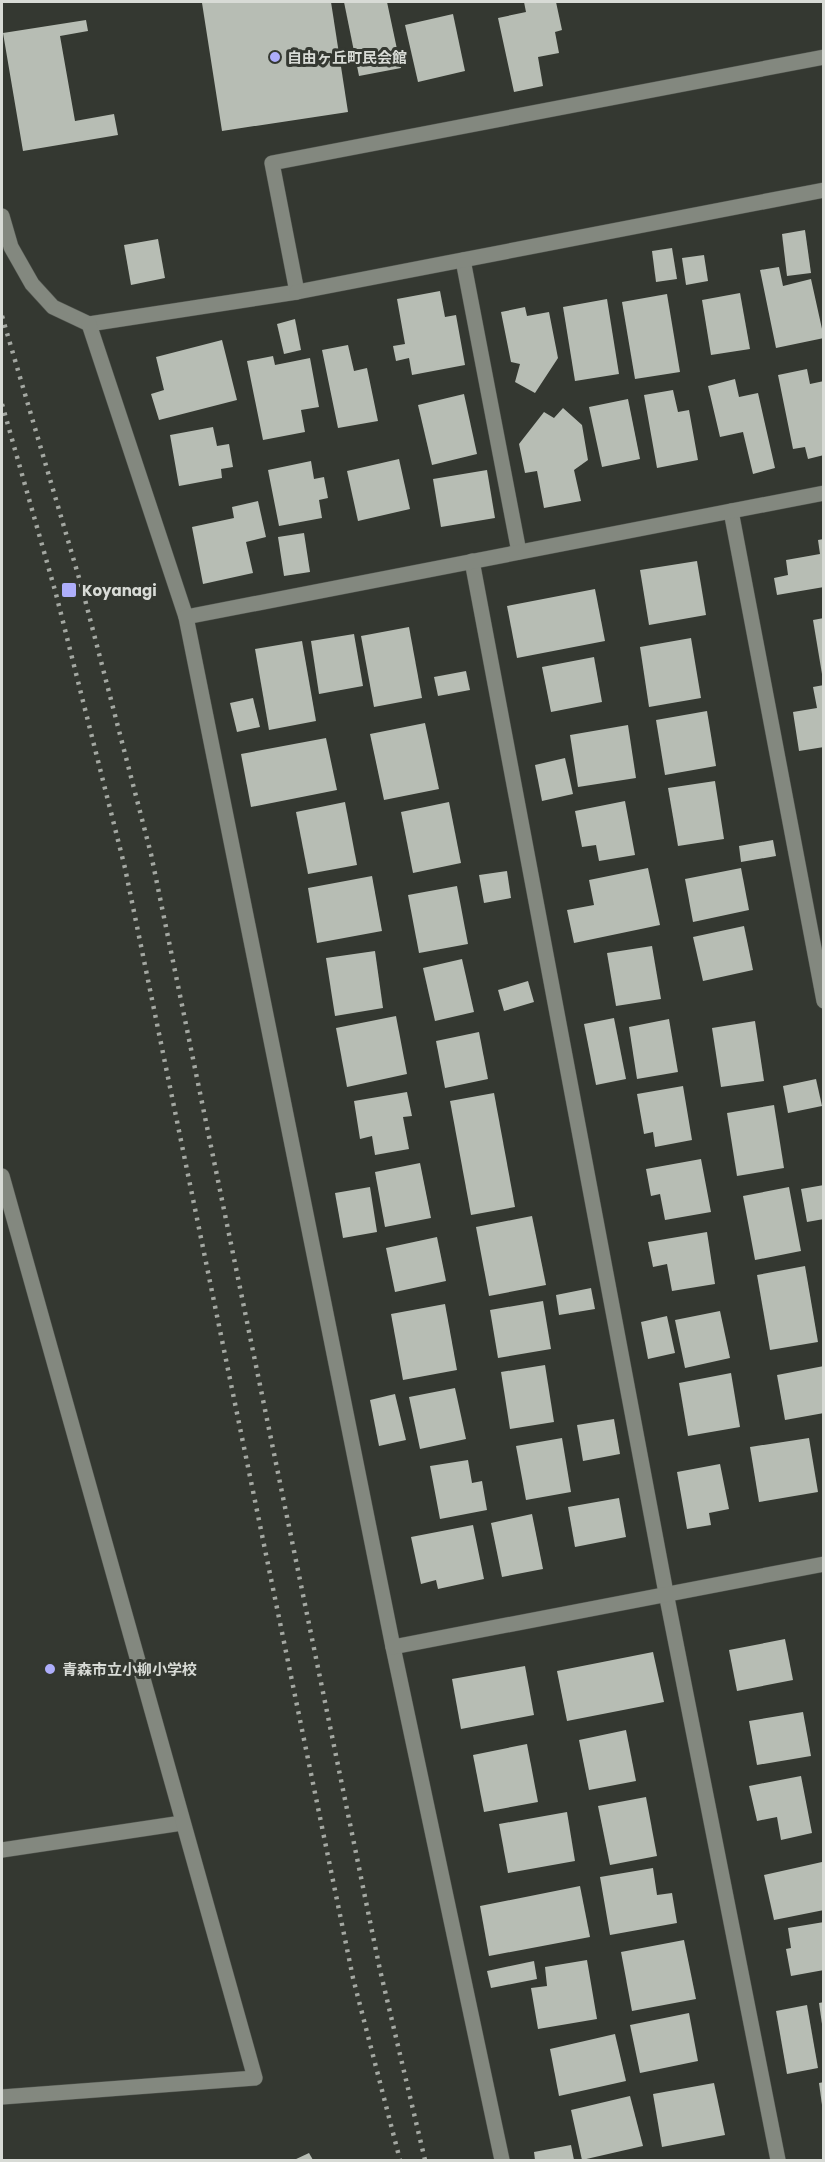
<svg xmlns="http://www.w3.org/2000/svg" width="825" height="2162" viewBox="0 0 825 2162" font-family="Poppins,'Noto Sans JP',sans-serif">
<rect width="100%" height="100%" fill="#343831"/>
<g fill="#b7bdb4">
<path d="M 214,2 L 331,2 L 348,112 L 222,131 L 202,3 Z"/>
<path d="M 344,2 L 387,2 L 401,68 L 359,76 Z"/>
<path d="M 524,2 L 556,2 L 562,30 L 555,32 L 559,53 L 538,57 L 543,86 L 514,92 L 498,18 L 526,12 Z"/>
<path d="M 453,14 L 465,71 L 418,82 L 405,25 Z"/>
<path d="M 86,20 L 88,31 L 60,36 L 75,121 L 114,114 L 118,135 L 23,151 L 3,33 Z"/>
<path d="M 805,230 L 811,273 L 787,276 L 782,234 Z"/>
<path d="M 158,239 L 165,278 L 131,285 L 124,245 Z"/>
<path d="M 672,248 L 677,279 L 656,282 L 652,251 Z"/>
<path d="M 704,255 L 708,281 L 686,285 L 682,258 Z"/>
<path d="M 779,267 L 783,286 L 811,279 L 824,338 L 776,348 L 760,270 Z"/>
<path d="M 440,291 L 445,317 L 456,315 L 465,365 L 412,375 L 409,358 L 396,361 L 393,346 L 405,344 L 397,299 Z"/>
<path d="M 740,293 L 750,349 L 711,355 L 702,300 Z"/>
<path d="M 667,294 L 680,372 L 635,379 L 622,302 Z"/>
<path d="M 607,299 L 619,374 L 575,381 L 563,307 Z"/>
<path d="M 525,307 L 527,316 L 549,312 L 558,358 L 535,393 L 515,382 L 520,364 L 511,362 L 501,312 Z"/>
<path d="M 295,319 L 301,350 L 284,354 L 277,324 Z"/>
<path d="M 222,340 L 237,400 L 159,420 L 151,394 L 164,390 L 156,357 Z"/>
<path d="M 348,345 L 354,371 L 367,368 L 378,421 L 338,428 L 322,350 Z"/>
<path d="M 273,356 L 275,365 L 310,358 L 319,407 L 301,410 L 305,432 L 263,440 L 247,361 Z"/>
<path d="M 807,369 L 810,384 L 824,381 L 824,455 L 808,459 L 805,447 L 793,449 L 778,375 Z"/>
<path d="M 735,379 L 739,397 L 758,393 L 775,468 L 753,474 L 743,432 L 720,437 L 708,386 Z"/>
<path d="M 673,390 L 678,412 L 689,410 L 698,460 L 657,468 L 644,395 Z"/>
<path d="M 464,394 L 477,454 L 432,465 L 418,405 Z"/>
<path d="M 628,399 L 640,459 L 602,467 L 589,407 Z"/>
<path d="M 563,408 L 582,425 L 588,460 L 574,470 L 581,501 L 544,508 L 537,471 L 525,473 L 519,444 L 544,412 L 554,418 Z"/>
<path d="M 213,427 L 217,446 L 229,444 L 233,467 L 221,469 L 222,478 L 179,486 L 170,435 Z"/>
<path d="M 399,459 L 410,509 L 358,521 L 347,471 Z"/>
<path d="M 311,461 L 314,479 L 324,477 L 328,498 L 319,500 L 322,518 L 279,526 L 268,470 Z"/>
<path d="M 487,470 L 495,518 L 441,527 L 433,479 Z"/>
<path d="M 258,501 L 266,537 L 246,542 L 253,573 L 203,584 L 192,527 L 234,518 L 232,507 Z"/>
<path d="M 304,533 L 310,572 L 284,576 L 278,537 Z"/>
<path d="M 824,539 L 824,587 L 777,595 L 774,578 L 788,575 L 786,560 L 820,554 L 818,540 Z"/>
<path d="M 697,561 L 706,615 L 649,625 L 640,570 Z"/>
<path d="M 595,589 L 605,641 L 517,658 L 507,606 Z"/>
<path d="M 824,618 L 824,673 L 822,674 L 813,620 Z"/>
<path d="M 409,627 L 422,698 L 374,707 L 361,636 Z"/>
<path d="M 354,634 L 363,686 L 319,694 L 311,641 Z"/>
<path d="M 691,638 L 701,698 L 649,707 L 640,647 Z"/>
<path d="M 302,641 L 316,721 L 269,730 L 255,649 Z"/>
<path d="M 594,657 L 602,702 L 551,712 L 542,667 Z"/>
<path d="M 466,671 L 470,690 L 438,696 L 434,677 Z"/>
<path d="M 824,685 L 824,747 L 799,751 L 793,712 L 817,708 L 813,687 Z"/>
<path d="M 253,698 L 260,727 L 237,732 L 230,703 Z"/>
<path d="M 707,711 L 716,766 L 665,775 L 656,720 Z"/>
<path d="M 425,723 L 439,789 L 384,800 L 370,734 Z"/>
<path d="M 628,725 L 636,778 L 578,787 L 570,735 Z"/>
<path d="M 326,738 L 337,790 L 251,807 L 241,754 Z"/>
<path d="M 565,758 L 573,794 L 542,801 L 535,765 Z"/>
<path d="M 715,781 L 724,839 L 678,846 L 668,788 Z"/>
<path d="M 625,801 L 635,855 L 599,861 L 596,845 L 582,847 L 575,811 Z"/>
<path d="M 345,802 L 357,865 L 308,874 L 296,812 Z"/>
<path d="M 449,802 L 461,863 L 413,873 L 401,812 Z"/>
<path d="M 773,840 L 776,856 L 741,862 L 739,846 Z"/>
<path d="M 648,868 L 660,925 L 574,943 L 567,910 L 594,905 L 589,880 Z"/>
<path d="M 741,868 L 749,910 L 693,922 L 685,879 Z"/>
<path d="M 507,871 L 511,898 L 484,903 L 479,875 Z"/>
<path d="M 372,876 L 382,931 L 317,943 L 308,888 Z"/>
<path d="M 457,886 L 468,944 L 419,953 L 408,895 Z"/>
<path d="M 744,926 L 753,970 L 703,981 L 693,937 Z"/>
<path d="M 652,946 L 661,999 L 616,1006 L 607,953 Z"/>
<path d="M 375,951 L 383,1008 L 335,1016 L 326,958 Z"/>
<path d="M 462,959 L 474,1012 L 435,1021 L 423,968 Z"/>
<path d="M 528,981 L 534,1002 L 504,1011 L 498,990 Z"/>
<path d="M 396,1016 L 407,1074 L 347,1087 L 336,1028 Z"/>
<path d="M 614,1018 L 626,1079 L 596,1085 L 584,1024 Z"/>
<path d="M 669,1019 L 678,1072 L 637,1079 L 629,1027 Z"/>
<path d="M 755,1021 L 764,1081 L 721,1087 L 712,1028 Z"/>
<path d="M 479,1032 L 488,1079 L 445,1088 L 436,1041 Z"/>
<path d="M 816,1079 L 822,1106 L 788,1113 L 783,1086 Z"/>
<path d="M 683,1086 L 692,1140 L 655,1147 L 653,1132 L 644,1134 L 637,1094 Z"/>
<path d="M 407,1092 L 412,1116 L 403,1117 L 409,1149 L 375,1155 L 372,1136 L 360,1139 L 354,1101 Z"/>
<path d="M 494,1093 L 515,1207 L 471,1215 L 450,1101 Z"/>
<path d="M 774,1105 L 784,1168 L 737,1176 L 727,1113 Z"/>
<path d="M 701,1159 L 711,1212 L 665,1220 L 660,1194 L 651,1196 L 646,1169 Z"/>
<path d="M 420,1163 L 431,1218 L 385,1227 L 375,1172 Z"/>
<path d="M 824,1185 L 824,1219 L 807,1222 L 801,1189 Z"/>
<path d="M 370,1187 L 377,1232 L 343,1238 L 335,1193 Z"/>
<path d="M 789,1187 L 801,1251 L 755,1260 L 743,1196 Z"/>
<path d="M 532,1216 L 546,1285 L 489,1296 L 476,1227 Z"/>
<path d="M 707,1232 L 715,1284 L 672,1291 L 667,1264 L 653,1267 L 648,1242 Z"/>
<path d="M 437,1237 L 446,1281 L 395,1292 L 386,1248 Z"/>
<path d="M 805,1266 L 818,1342 L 770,1350 L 757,1275 Z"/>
<path d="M 591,1288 L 595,1309 L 559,1315 L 556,1295 Z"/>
<path d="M 543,1301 L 551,1349 L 498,1358 L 490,1310 Z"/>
<path d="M 445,1304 L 457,1370 L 403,1380 L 391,1314 Z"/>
<path d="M 720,1311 L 730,1358 L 685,1368 L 675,1320 Z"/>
<path d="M 667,1316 L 675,1353 L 648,1359 L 641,1322 Z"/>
<path d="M 545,1365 L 554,1422 L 510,1429 L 501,1372 Z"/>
<path d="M 824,1366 L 824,1413 L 785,1420 L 777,1375 Z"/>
<path d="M 731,1373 L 740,1427 L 688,1436 L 679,1383 Z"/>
<path d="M 455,1388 L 466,1439 L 420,1449 L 409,1397 Z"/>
<path d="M 395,1394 L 406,1440 L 379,1446 L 370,1400 Z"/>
<path d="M 614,1419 L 620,1454 L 583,1461 L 577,1425 Z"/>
<path d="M 562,1438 L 571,1492 L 526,1500 L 516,1446 Z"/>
<path d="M 809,1438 L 818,1492 L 759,1502 L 750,1447 Z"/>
<path d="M 468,1460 L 472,1483 L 482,1481 L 487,1510 L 440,1519 L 430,1466 Z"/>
<path d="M 720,1464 L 729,1509 L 709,1513 L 711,1525 L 687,1529 L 677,1472 Z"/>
<path d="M 619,1498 L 626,1537 L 575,1547 L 568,1507 Z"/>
<path d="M 532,1514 L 543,1569 L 502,1577 L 491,1523 Z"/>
<path d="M 473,1525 L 484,1579 L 438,1589 L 436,1580 L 421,1584 L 411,1537 Z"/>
<path d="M 785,1639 L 793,1680 L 737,1691 L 729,1650 Z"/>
<path d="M 653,1652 L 664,1702 L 567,1721 L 557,1671 Z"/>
<path d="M 525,1666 L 534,1715 L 461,1729 L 452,1679 Z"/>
<path d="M 803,1712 L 811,1756 L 757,1765 L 749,1721 Z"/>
<path d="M 626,1730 L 636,1781 L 589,1790 L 579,1740 Z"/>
<path d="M 527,1744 L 538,1802 L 484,1812 L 473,1755 Z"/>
<path d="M 801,1776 L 812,1833 L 781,1840 L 777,1817 L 757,1821 L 749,1786 Z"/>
<path d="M 646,1797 L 657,1856 L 610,1865 L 598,1806 Z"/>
<path d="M 567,1812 L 575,1861 L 508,1873 L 499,1824 Z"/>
<path d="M 822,1862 L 824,1910 L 774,1920 L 764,1875 Z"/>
<path d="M 653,1868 L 657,1895 L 672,1893 L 677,1923 L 610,1935 L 600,1877 Z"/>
<path d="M 580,1886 L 590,1937 L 489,1956 L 480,1906 Z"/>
<path d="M 824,1922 L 824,1970 L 791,1976 L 786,1949 L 791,1948 L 788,1928 Z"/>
<path d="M 684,1940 L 696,1999 L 632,2011 L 621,1952 Z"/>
<path d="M 587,1960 L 597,2019 L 538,2029 L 531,1988 L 547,1986 L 545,1967 Z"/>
<path d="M 534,1961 L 537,1979 L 491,1988 L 487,1971 Z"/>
<path d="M 824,2002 L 824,2023 L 822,2024 L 819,2003 Z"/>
<path d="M 807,2005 L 818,2068 L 787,2074 L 776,2011 Z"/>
<path d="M 689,2013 L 698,2061 L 640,2073 L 630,2025 Z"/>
<path d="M 615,2034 L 626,2081 L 559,2096 L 550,2049 Z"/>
<path d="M 824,2082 L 824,2105 L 822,2105 L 819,2083 Z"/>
<path d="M 714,2083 L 725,2135 L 662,2147 L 653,2094 Z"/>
<path d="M 630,2096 L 643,2146 L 582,2160 L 571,2110 Z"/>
<path d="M 571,2145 L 574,2160 L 535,2160 L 534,2152 Z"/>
<path d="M 309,2153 L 313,2160 L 294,2160 Z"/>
</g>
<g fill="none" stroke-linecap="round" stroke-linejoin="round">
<defs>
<g id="service">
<path d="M 463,260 L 519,552"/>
<path d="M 2,1850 L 182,1823"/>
</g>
<g id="minor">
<path d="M 2,216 L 11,247 L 32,284 L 53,307 L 89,324 L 297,292 L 272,163 L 824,57"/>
<path d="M 297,292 L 824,190"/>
<path d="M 89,324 L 186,617 L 393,1647 L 502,2160"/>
<path d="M 731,511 L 824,1001"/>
<path d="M 472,561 L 666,1593 L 778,2160"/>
<path d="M 186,617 L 824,493"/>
<path d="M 2,1176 L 255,2078 L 2,2097"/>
<path d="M 393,1647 L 824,1564"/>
</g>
</defs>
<use href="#service" stroke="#50544e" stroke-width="16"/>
<use href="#minor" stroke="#50544e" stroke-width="16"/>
<use href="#service" stroke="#83887f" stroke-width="15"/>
<use href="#minor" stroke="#83887f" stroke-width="15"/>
<g stroke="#a4a8a2" stroke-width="4.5" stroke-dasharray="3 6" stroke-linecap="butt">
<path d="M 2,316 L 82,588 L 151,854 L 380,1970 L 425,2160"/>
<path d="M 2,404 L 56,594 L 125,868 L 353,1978 L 400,2160"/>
</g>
</g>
<g fill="#aeaefb" stroke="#343831" stroke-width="2">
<circle cx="275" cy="57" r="6"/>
<rect x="61" y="582" width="16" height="16" rx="3"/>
<circle cx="50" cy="1669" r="6"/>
</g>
<g text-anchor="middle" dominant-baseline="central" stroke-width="6" stroke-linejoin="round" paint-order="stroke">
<g font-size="15" font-weight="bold" fill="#d8dbd6" stroke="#343831" text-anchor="start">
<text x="287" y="57">自由ヶ丘町民会館</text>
<text x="82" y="590">Koyanagi</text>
<text x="62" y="1669">青森市立小柳小学校</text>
</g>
</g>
<rect width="825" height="2162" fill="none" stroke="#d8dbd6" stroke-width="6"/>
</svg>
